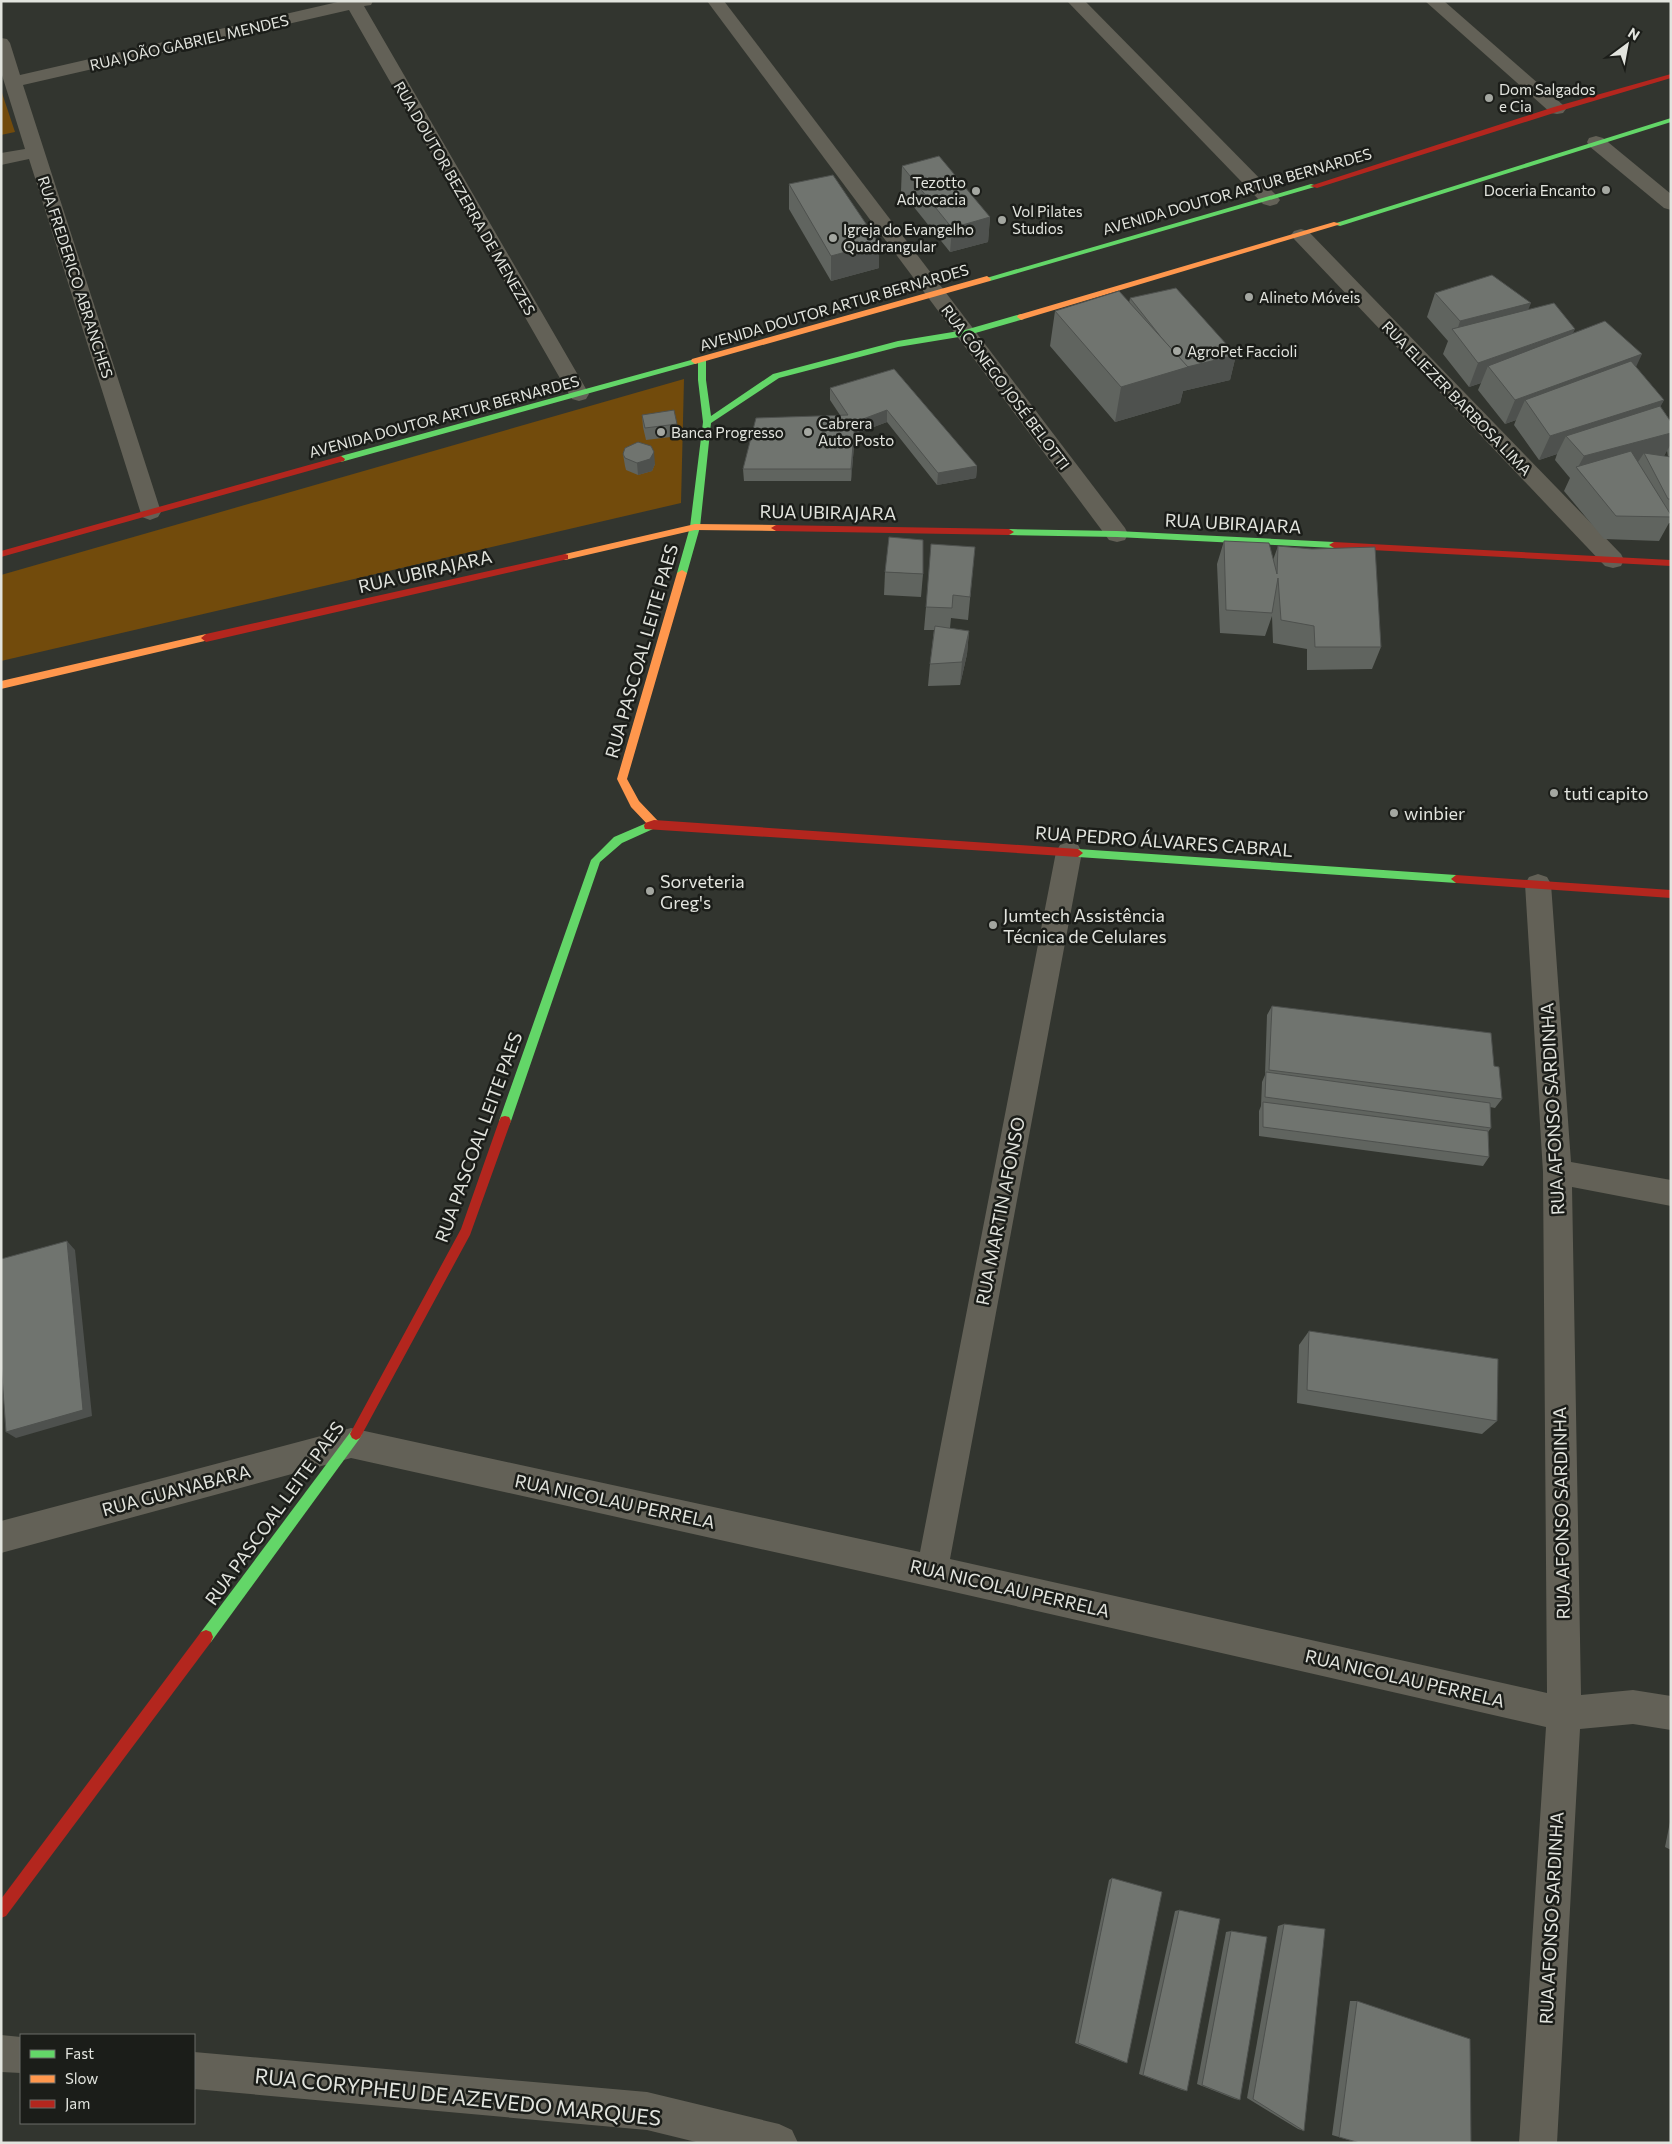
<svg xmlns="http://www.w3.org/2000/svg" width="1672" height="2144" viewBox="0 0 1672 2144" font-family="Commissioner,sans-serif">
<rect width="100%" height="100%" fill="#32352f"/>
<g fill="#724b0c">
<path d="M 1,90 L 15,132 L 1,135 Z"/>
<path d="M 684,379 L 681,503 L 1,661 L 1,575 Z"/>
</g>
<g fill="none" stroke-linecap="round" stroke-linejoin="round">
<g fill="#636157" fill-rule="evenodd">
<path d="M 342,1 L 373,1 L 371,5 L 364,6 L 589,394 L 586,399 L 579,401 L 572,399 L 569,394 L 349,10 L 23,85 L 161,512 L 158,517 L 150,520 L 142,517 L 29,159 L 1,165 L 1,153 L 25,149 L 1,72 L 1,38 L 7,39 L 10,43 L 20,75 Z"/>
<path d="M 707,1 L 724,1 L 1125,528 L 1128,534 L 1125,540 L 1117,542 L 1109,540 Z"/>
<path d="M 1067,1 L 1085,1 L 1277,196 L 1280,200 L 1277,204 L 1270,206 L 1263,204 Z"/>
<path d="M 1425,1 L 1444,1 L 1563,105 L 1566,109 L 1563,113 L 1557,114 L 1551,113 Z"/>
<path d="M 1596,136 L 1603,138 L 1671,194 L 1671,210 L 1664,208 L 1589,146 L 1587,142 L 1589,138 Z"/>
<path d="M 1301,229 L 1308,231 L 1621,554 L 1624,560 L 1621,566 L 1613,568 L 1605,566 L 1294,239 L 1291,235 L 1294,231 Z"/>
<path d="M 1069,842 L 1078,845 L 1082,852 L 950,1559 L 1547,1693 L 1543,1172 L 1525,884 L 1529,877 L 1538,874 L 1547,877 L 1551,884 L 1571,1162 L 1671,1180 L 1671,1206 L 1572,1187 L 1581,1695 L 1633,1690 L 1671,1696 L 1671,1730 L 1633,1724 L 1580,1729 L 1557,2143 L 1519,2143 L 1546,1727 L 932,1587 L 351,1458 L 1,1553 L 1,1521 L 351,1428 L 920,1552 L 1056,852 L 1060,845 Z"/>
<path d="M 1,2035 L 21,2037 L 21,2073 L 1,2072 Z"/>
<path d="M 194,2052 L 647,2092 L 779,2124 L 792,2130 L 798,2143 L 700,2143 L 647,2130 L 194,2089 Z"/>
</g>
<g fill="#63d668" fill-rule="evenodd">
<path d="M 1671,118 L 1671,122 L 1340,226 L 1333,224 Z"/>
<path d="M 1311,184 L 1318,186 L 990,281 L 984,281 L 983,279 Z"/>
<path d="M 1021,314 L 1024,315 L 1024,319 L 965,336 L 898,347 L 779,378 L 711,423 L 700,527 L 687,573 L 682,576 L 677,573 L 690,527 L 703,422 L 698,380 L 698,363 L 341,462 L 337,459 L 341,456 L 702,357 L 706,360 L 706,380 L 711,416 L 773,374 L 898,341 L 965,330 Z"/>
<path d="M 1009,529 L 1117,531 L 1334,542 L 1339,545 L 1334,548 L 1117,537 L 1009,535 L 1004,532 Z"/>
<path d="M 649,822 L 654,826 L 653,829 L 622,843 L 600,862 L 511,1121 L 509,1125 L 505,1126 L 501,1125 L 499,1121 L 591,860 L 614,837 Z"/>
<path d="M 1078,849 L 1456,875 L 1461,879 L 1456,883 L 1078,857 L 1073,853 Z"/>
<path d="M 356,1428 L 360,1430 L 362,1434 L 360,1438 L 211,1642 L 206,1644 L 201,1642 L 199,1637 L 201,1632 L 352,1430 Z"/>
</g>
<g fill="#ff974d" fill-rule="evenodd">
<path d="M 1334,222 L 1341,224 L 1024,319 L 1021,320 L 1017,317 L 1018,315 Z"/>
<path d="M 987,276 L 991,279 L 990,281 L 695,364 L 691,361 L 692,359 Z"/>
<path d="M 695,524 L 776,525 L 781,528 L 776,531 L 695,530 L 565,560 L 560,557 L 565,554 Z"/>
<path d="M 682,570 L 687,573 L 627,779 L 639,801 L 658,821 L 659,824 L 654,828 L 650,827 L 631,807 L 617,779 L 677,573 Z"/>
<path d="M 206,634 L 211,638 L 209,640 L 1,689 L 1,681 Z"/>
</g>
<g fill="#b3261e" fill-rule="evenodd">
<path d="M 1671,74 L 1671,78 L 1560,111 L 1317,188 L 1310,186 L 1554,107 Z"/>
<path d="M 341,456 L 345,459 L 344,461 L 1,557 L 1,551 Z"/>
<path d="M 776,525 L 1009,529 L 1014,532 L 1009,535 L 776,531 L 771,528 Z"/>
<path d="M 1334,542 L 1671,560 L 1671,566 L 1334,548 L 1329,545 Z"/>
<path d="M 565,554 L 568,555 L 568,559 L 206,642 L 201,638 L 206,634 Z"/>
<path d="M 654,820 L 1078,849 L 1083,853 L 1078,857 L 645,829 L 644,826 L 645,823 Z"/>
<path d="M 1456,875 L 1671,890 L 1671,898 L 1456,883 L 1451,879 Z"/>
<path d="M 505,1116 L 509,1117 L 511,1121 L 470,1235 L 360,1438 L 356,1440 L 352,1438 L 350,1434 L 352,1430 L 461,1229 L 499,1121 L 501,1117 Z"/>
<path d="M 206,1630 L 211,1632 L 213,1637 L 211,1642 L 6,1916 L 1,1918 L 1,1899 L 201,1632 Z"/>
</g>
</g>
<g fill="#60645f" fill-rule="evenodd">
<path d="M 902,166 L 990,217 L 988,242 L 950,252 L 901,191 Z"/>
<path d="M 789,184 L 879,243 L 879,268 L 831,281 L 789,209 Z"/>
<path d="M 1435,293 L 1529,309 L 1636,367 L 1664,400 L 1660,406 L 1671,422 L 1671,523 L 1669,523 L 1659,541 L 1604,539 L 1564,491 L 1570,478 L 1555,460 L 1557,454 L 1539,460 L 1514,425 L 1516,420 L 1505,424 L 1478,390 L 1481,383 L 1469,387 L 1443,354 L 1448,341 L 1427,317 ZM 1667,450 L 1668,457 L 1664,456 Z"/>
<path d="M 1130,298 L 1236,355 L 1230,380 L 1183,391 L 1180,403 L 1115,422 L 1050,346 L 1055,311 L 1129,303 Z"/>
<path d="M 894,369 L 977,466 L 976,478 L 937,485 L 887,422 L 855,434 L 851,481 L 744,481 L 743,469 L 840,415 L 830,400 L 830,388 Z"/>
<path d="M 642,415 L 677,424 L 679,436 L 646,440 L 643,427 Z"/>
<path d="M 623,454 L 655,464 L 652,471 L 638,475 L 626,470 L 625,466 Z"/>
<path d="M 1224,541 L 1273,560 L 1278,546 L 1381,647 L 1372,669 L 1307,670 L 1307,649 L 1273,643 L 1272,616 L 1265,636 L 1220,633 L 1217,564 Z"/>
<path d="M 975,547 L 968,620 L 951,618 L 950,628 L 969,631 L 967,654 L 960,685 L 928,686 L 930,664 L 934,630 L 924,630 L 926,607 Z"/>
<path d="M 885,572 L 923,574 L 921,597 L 884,595 Z"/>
<path d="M 1272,1006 L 1494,1066 L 1502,1099 L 1495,1108 L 1490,1107 L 1491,1128 L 1488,1132 L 1489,1157 L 1483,1166 L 1259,1136 L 1259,1111 L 1261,1106 L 1262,1082 L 1265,1075 L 1267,1015 Z"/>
<path d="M 1309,1331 L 1497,1421 L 1482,1434 L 1297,1403 L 1299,1345 Z"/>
<path d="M 1671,1817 L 1671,1850 L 1665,1847 Z"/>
<path d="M 1112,1878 L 1127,2063 L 1123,2062 L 1075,2043 L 1109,1880 Z"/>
<path d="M 1179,1910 L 1187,2091 L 1182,2090 L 1139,2074 L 1175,1911 Z"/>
<path d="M 1284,1924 L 1304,2131 L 1298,2129 L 1247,2098 L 1278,1926 Z"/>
<path d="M 1231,1931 L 1240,2100 L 1235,2099 L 1197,2084 L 1226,1932 Z"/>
<path d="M 1350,2001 L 1357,2001 L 1359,2143 L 1332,2135 Z"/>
</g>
<g fill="#4e514e">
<path d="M 990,217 L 988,242 L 950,252 L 952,228 Z"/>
<path d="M 879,243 L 879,268 L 831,281 L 831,256 Z"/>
<path d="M 1531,303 L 1521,328 L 1456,334 L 1460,321 Z"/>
<path d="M 1575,329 L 1564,353 L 1488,366 L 1481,383 L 1469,387 L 1478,363 Z"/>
<path d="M 1642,354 L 1631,378 L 1525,400 L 1516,420 L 1505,424 L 1515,400 Z"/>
<path d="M 1236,355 L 1230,380 L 1183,391 L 1180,403 L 1115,422 L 1121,387 L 1185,367 Z"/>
<path d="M 1664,400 L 1651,424 L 1566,436 L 1557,454 L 1539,460 L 1550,436 Z"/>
<path d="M 887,410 L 887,422 L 855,434 L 851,481 L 851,469 L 855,422 Z"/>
<path d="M 1671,433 L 1671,444 L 1664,456 L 1644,453 L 1638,462 L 1584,477 L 1577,469 L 1584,456 Z"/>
<path d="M 654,452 L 655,464 L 652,471 L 638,475 L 637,463 Z"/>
<path d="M 977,466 L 976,478 L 937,485 L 938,473 Z"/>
<path d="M 969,631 L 967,654 L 960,685 L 962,662 Z"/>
<path d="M 67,1241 L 75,1250 L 92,1416 L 16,1438 L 6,1432 Z"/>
</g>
<g fill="#70746f" stroke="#4e514e">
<path d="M 939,156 L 990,217 L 952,228 L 902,166 Z"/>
<path d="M 833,175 L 879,243 L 831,256 L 789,184 Z"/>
<path d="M 1492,275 L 1531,303 L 1460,321 L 1435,293 Z"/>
<path d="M 1176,288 L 1236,355 L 1187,367 L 1168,346 L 1130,298 Z"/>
<path d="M 1119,291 L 1188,367 L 1121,387 L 1055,311 Z"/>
<path d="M 1554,303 L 1575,329 L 1478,363 L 1452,329 Z"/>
<path d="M 1605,321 L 1642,354 L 1515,400 L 1488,366 Z"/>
<path d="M 1631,361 L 1664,400 L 1550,436 L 1525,400 Z"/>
<path d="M 894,369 L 977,466 L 938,473 L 887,410 L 855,422 L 851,469 L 743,469 L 756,418 L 848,415 L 830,388 Z"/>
<path d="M 1660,406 L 1671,422 L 1671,433 L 1584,456 L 1566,436 Z"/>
<path d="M 674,410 L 677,424 L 645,428 L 642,415 Z"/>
<path d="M 638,442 L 651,446 L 654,452 L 650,459 L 637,463 L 625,458 L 623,454 L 625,448 Z"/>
<path d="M 1631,451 L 1671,515 L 1671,517 L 1616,516 L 1576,467 Z"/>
<path d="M 1644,453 L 1671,457 L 1671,499 L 1668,499 Z"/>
<path d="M 889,537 L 923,540 L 923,574 L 885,572 Z"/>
<path d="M 1224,541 L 1269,543 L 1277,574 L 1278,546 L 1312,549 L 1375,547 L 1381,647 L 1315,647 L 1314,626 L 1281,620 L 1278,578 L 1272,613 L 1226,610 Z"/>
<path d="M 931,544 L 975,547 L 970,597 L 953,595 L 952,608 L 926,607 Z"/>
<path d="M 935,626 L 969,631 L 962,662 L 930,664 Z"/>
<path d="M 1272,1006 L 1491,1033 L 1494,1066 L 1499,1067 L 1502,1099 L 1269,1070 Z"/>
<path d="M 1266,1072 L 1490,1103 L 1491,1128 L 1265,1097 Z"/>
<path d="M 1263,1102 L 1488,1131 L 1489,1157 L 1263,1127 Z"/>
<path d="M 67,1241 L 83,1410 L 6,1432 L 1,1362 L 1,1259 Z"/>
<path d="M 1309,1331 L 1498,1359 L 1497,1421 L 1307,1390 Z"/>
<path d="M 1112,1878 L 1162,1892 L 1127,2063 L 1078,2043 Z"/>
<path d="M 1179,1910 L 1220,1919 L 1187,2091 L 1143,2075 Z"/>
<path d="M 1284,1924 L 1325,1929 L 1304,2131 L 1253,2099 Z"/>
<path d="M 1231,1931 L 1267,1937 L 1240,2100 L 1202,2085 Z"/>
<path d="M 1357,2001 L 1470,2039 L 1471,2143 L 1360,2143 L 1339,2137 Z"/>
</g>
<g fill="#a4a7a1" stroke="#1b1d19" stroke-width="2">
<circle cx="1489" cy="98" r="5"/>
<circle cx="1606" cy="190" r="5"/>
<circle cx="976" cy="191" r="5"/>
<circle cx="1002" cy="220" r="5"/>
<circle cx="833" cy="238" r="5"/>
<circle cx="1249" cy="297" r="5"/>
<circle cx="1177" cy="351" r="5"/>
<circle cx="661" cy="432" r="5"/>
<circle cx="808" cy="432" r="5"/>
<circle cx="1554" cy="793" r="5"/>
<circle cx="1394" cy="813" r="5"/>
<circle cx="650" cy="891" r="5"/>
<circle cx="993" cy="925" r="5"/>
</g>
<g text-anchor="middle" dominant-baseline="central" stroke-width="5" stroke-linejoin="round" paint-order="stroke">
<g font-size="15" fill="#e2e4de" stroke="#1b1d19">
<text transform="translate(189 42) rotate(-13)">RUA JOÃO GABRIEL MENDES</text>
<text transform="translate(1237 191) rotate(-16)">AVENIDA DOUTOR ARTUR BERNARDES</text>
<text transform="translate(465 198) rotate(60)">RUA DOUTOR BEZERRA DE MENEZES</text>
<text transform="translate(76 277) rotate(72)">RUA FREDERICO ABRANCHES</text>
<text transform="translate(834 307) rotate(-16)">AVENIDA DOUTOR ARTUR BERNARDES</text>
<text transform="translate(1006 387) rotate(53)">RUA CÔNEGO JOSÉ BELOTTI</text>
<text transform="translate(1457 398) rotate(46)">RUA ELIEZER BARBOSA LIMA</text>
<text transform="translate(444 416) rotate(-15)">AVENIDA DOUTOR ARTUR BERNARDES</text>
</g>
<g font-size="15" fill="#e2e4de" stroke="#1b1d19" text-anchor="start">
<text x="1499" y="89">Dom Salgados<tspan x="1499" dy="17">e Cia</tspan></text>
<text x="966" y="182" text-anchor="end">Tezotto<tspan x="966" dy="17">Advocacia</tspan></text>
<text x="1596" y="190" text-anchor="end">Doceria Encanto</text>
<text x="1012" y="211">Vol Pilates<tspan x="1012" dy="17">Studios</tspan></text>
<text x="843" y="229">Igreja do Evangelho<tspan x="843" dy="17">Quadrangular</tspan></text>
<text x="1259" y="297">Alineto Móveis</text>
<text x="1187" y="351">AgroPet Faccioli</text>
<text x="818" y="423">Cabrera<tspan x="818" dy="17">Auto Posto</tspan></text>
<text x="671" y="432">Banca Progresso</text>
</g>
<g font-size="18" fill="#e2e4de" stroke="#1b1d19">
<text transform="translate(828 512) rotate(1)">RUA UBIRAJARA</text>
<text transform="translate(1233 523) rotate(3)">RUA UBIRAJARA</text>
<text transform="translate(425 571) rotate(-13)">RUA UBIRAJARA</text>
<text transform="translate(641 651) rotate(-74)">RUA PASCOAL LEITE PAES</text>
<text transform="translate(1164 841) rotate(4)">RUA PEDRO ÁLVARES CABRAL</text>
<text transform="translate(1552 1109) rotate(-93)">RUA AFONSO SARDINHA</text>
<text transform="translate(478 1137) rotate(-70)">RUA PASCOAL LEITE PAES</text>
<text transform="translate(1000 1211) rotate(-79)">RUA MARTIN AFONSO</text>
<text transform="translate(176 1490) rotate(-15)">RUA GUANABARA</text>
<text transform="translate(615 1501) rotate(12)">RUA NICOLAU PERRELA</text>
<text transform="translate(274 1513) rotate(-54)">RUA PASCOAL LEITE PAES</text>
<text transform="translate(1561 1513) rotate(-91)">RUA AFONSO SARDINHA</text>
<text transform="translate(1010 1588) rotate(13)">RUA NICOLAU PERRELA</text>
<text transform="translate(1405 1678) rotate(13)">RUA NICOLAU PERRELA</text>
<text transform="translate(1551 1918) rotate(-87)">RUA AFONSO SARDINHA</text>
</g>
<g font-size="18" fill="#e2e4de" stroke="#1b1d19" text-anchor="start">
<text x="1564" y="793">tuti capito</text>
<text x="1404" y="813">winbier</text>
<text x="660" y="881">Sorveteria<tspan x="660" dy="21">Greg's</tspan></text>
<text x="1003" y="915">Jumtech Assistência<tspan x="1003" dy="21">Técnica de Celulares</tspan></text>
</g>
<g font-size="21" fill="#e2e4de" stroke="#1b1d19">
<text transform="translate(458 2096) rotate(6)">RUA CORYPHEU DE AZEVEDO MARQUES</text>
</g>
</g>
<rect width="1672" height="2144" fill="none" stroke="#e2e4de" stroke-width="5"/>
<rect x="20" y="2034" width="175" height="90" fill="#1b1d19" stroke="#6b6d68"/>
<rect x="30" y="2050" width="25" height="8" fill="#63d668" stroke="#6b6d68"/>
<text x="65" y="2059" font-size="15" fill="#e2e4de">Fast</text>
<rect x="30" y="2075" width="25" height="8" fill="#ff974d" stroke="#6b6d68"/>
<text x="65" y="2084" font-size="15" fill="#e2e4de">Slow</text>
<rect x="30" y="2100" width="25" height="8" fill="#b3261e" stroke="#6b6d68"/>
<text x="65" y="2109" font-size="15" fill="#e2e4de">Jam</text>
<g transform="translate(1627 45) rotate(32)" stroke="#1b1d19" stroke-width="4" paint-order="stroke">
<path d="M0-4L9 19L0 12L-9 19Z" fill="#e2e4de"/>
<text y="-8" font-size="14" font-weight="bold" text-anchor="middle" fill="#e2e4de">N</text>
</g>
</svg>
